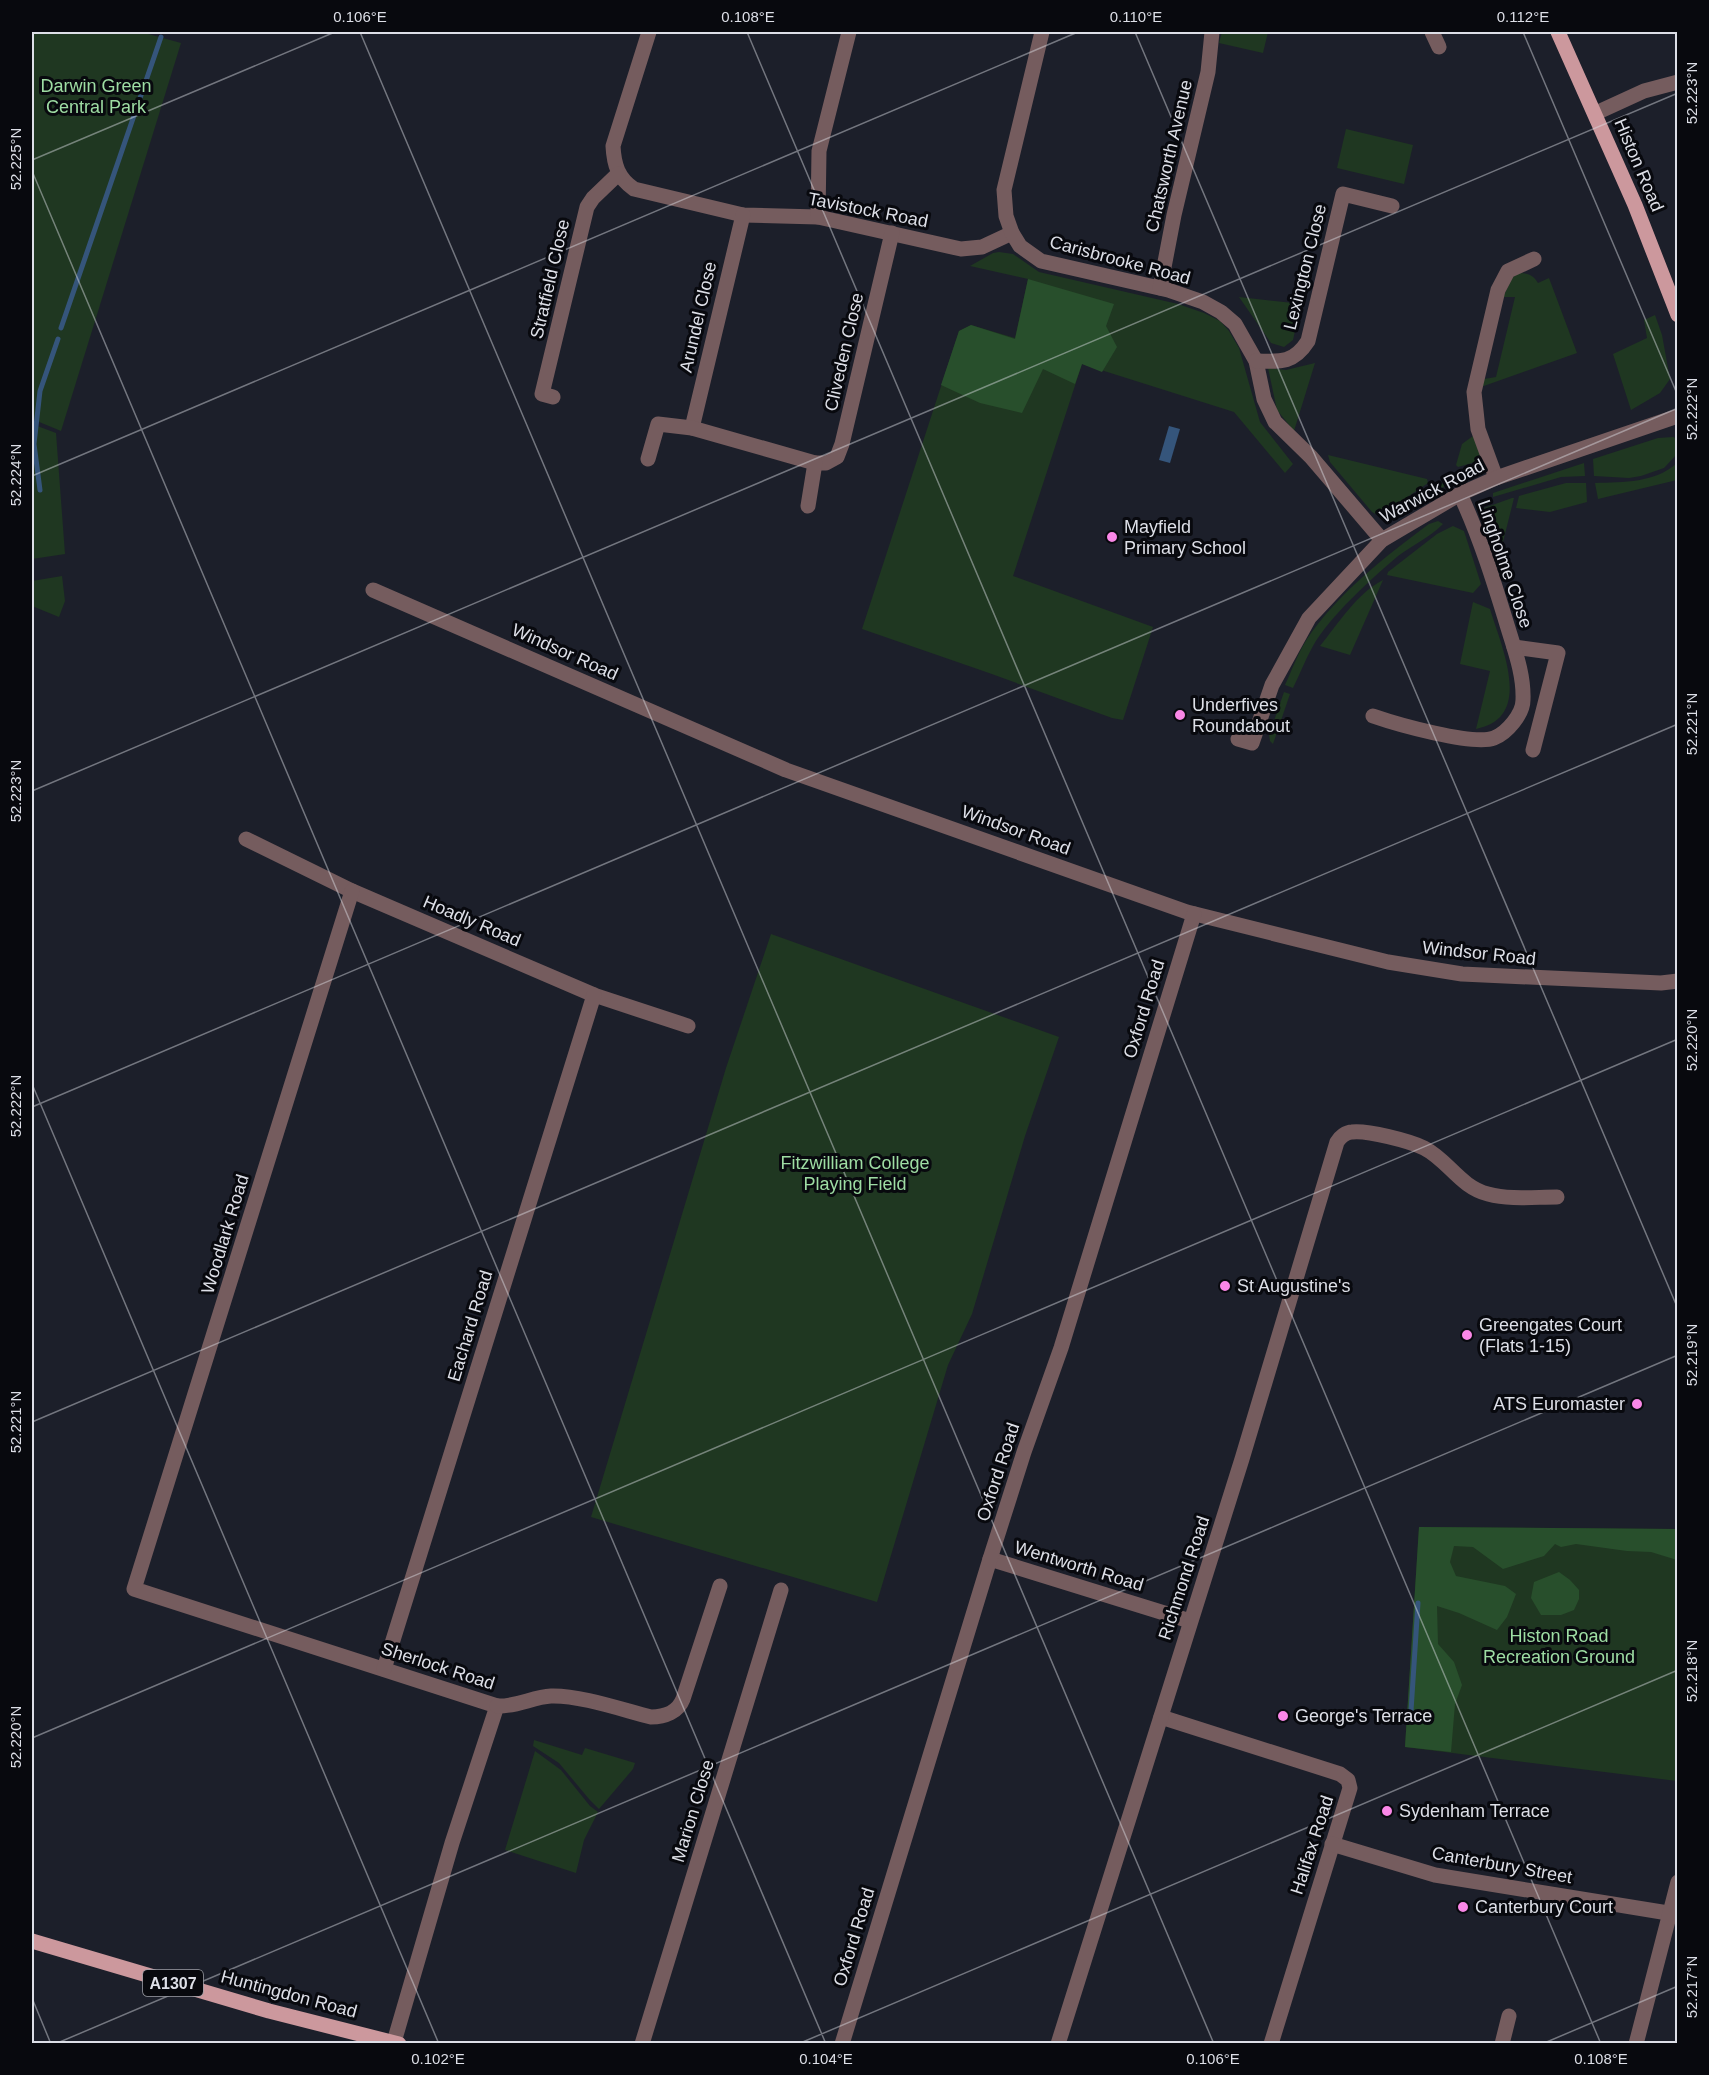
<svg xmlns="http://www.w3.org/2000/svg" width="1709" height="2075" viewBox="0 0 1709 2075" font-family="Arial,sans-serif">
<rect width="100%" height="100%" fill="#1c1f2a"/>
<g fill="#1f3721">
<path d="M 32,32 L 141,32 L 181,43 L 61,431 L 32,419 Z"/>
<path d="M 1222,32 L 1268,32 L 1263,53 L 1219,43 Z"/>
<path d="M 1346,129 L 1413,145 L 1404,184 L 1337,168 Z"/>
<path d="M 999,252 L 1013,254 L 1039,272 L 1178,304 L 1204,313 L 1220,321 L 1229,331 L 1239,348 L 1260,422 L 1293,464 L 1285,473 L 1234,412 L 1082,364 L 1013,576 L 1153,627 L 1123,720 L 1112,718 L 989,673 L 862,629 L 959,331 L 971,325 L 1015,338 L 1028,279 L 970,266 L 993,253 Z"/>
<path d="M 1519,273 C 1528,273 1533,275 1538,283 L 1549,278 L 1577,353 L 1481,387 L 1484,379 L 1496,377 L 1515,297 L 1503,297 L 1513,277 Z"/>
<path d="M 1297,284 L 1305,285 L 1293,340 L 1284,347 L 1271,343 L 1239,297 L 1293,303 Z"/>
<path d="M 1655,315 L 1662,335 L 1670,379 L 1660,393 L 1631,410 L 1613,354 L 1647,338 L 1644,320 Z"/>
<path d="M 1315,363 L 1294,431 L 1277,410 L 1268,368 L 1286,370 Z"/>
<path d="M 32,424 L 56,433 L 65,554 L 32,559 Z"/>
<path d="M 1473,436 L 1481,445 L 1483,455 L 1479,461 L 1458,467 L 1456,465 L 1462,444 Z"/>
<path d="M 1673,437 L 1677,439 L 1677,454 L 1664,468 L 1641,476 L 1629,478 L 1594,476 L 1593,459 L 1658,438 Z"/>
<path d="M 1328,455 L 1427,479 L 1428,483 L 1379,516 L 1372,512 L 1330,462 Z"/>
<path d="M 1584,463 L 1585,476 L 1561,477 L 1493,497 L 1493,493 Z"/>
<path d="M 1677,463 L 1677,480 L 1598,499 L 1595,483 C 1624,482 1655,483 1677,463 Z"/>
<path d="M 1445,483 L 1447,485 L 1425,497 L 1399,515 L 1398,509 C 1412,499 1427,485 1445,483 Z"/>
<path d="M 1566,483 L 1586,483 L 1587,502 L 1550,512 L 1516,508 L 1519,496 Z"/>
<path d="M 1512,498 L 1514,498 L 1498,562 L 1482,511 L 1484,508 Z"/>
<path d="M 1438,521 L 1443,524 C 1430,537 1413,545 1398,556 C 1371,579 1330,616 1313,646 C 1305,660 1300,674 1293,688 L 1285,685 C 1292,670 1298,653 1307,639 C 1338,593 1386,556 1429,524 Z"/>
<path d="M 1453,526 L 1464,531 L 1481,584 L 1473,593 L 1387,575 L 1388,572 L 1437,534 Z"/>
<path d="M 62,576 L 65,601 L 59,617 L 32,606 L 32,581 Z"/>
<path d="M 1383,580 L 1350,655 L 1320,646 C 1338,624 1357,593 1383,580 Z"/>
<path d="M 1473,602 L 1490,609 C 1501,646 1535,718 1476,729 L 1490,671 L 1460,664 Z"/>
<path d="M 1284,692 L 1290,694 L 1273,744 L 1270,741 L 1269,735 Z"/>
<path d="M 771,934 L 1059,1037 L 1025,1136 L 972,1314 L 948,1365 L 877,1602 L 591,1517 L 726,1068 Z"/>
<path d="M 1419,1527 L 1677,1529 L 1677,1781 L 1405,1747 Z"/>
<path d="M 534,1740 L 582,1755 L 585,1748 L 635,1763 L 633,1769 L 599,1809 L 589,1799 L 559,1763 L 533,1746 Z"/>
<path d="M 535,1751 L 561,1770 L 590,1806 L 598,1812 L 584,1840 L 576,1873 L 505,1850 Z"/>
</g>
<g fill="#284f2c">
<path d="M 1028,279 L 1114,304 L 1106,326 L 1117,347 L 1102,372 L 1082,364 L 1075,384 L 1043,369 L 1022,413 L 980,403 L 941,385 L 959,331 L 971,325 L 1015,339 Z"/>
<path d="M 1419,1527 L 1677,1529 L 1677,1560 L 1651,1552 L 1627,1551 L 1576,1544 L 1561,1547 L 1555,1544 L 1544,1556 L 1503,1569 L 1473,1547 L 1454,1546 L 1450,1562 L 1456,1576 L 1505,1586 L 1516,1594 L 1507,1617 L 1497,1630 L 1459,1613 L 1437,1606 L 1438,1644 L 1454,1662 L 1462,1685 L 1455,1704 L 1451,1752 L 1405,1747 Z"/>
<path d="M 1559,1572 L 1570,1580 L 1579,1590 L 1579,1599 L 1574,1610 L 1561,1615 L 1541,1615 L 1531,1598 L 1534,1582 Z"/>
</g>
<path fill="#35557b" d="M 1169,426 L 1180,429 L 1170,463 L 1159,460 Z"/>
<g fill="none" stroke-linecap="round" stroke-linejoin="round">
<g stroke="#35557b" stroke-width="5">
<path d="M 61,328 L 161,37"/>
<path d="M 40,490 L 34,444 L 40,391 L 58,339"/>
<path d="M 1411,1711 L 1418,1603"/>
</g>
<g stroke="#755c5e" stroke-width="15">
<path d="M 649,32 L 613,146 C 614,165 618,178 634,189 L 743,215 L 818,217 L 961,249 L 982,247 L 1012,233"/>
<path d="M 1042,32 L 1004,190 L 1006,216 L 1012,233 L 1020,246 L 1041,261 L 1168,290 L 1203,302 L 1221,312 L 1235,324 L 1256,361 L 1264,399 L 1275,422 L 1311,457 L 1382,540"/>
<path d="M 1432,32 L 1439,47"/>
<path d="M 1596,113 L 1644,91 L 1678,82"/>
<path d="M 818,217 L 819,151 L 849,32"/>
<path d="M 1160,288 L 1174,215 L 1208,72 L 1212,32"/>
<path d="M 1256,361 C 1281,362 1294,363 1308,341 L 1343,194 L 1392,206"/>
<path d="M 553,397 L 542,394 L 587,207 L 593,198 L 618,174"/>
<path d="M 692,428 L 743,215"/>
<path d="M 648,459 L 658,424 L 692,428 L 815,463 L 826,463 L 837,457 L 842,444 L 892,233"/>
<path d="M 1496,478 L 1478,429 L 1474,392 L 1498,290 L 1508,271 L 1534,259"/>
<path d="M 808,506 L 815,463"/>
<path d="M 373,590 L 786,770 L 1187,912 L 1388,962 L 1462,974 L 1661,983 L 1678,981"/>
<path d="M 1514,647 L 1558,653 L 1533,750"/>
<path d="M 1373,716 C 1396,724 1473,746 1494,738 C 1507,733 1523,714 1523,700 C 1524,675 1515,651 1508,628 C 1494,582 1480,537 1460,494"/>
<path d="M 1238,739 L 1252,743 L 1272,685 L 1309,618 L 1382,540 L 1460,494 L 1496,478 L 1678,416"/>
<path d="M 246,839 L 352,891 L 594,995 L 688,1026"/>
<path d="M 352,891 L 134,1589 L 497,1706 L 452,1843 L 394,2042"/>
<path d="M 990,1559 L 1190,1621"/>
<path d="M 384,1669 L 594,995"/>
<path d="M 497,1706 C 516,1707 533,1697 551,1696 C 580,1695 623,1710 651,1717 C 665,1717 678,1712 683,1699 L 720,1586"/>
<path d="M 1161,1717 L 1340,1774 L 1348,1780 L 1350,1788 L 1271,2044"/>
<path d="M 1332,1844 L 1435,1875 L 1668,1913"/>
<path d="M 642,2044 L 781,1590"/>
<path d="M 842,2044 L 990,1559 L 1024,1452 L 1061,1348 L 1194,914"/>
<path d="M 1058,2044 L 1242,1459 L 1337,1142 C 1340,1137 1346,1132 1352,1132 C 1367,1130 1410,1141 1424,1148 C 1448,1160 1460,1187 1488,1194 C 1510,1200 1534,1197 1557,1197"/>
<path d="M 1502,2044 L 1509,2016"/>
<path d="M 1636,2044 L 1678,1882"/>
</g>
<g stroke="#cc989d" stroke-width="15">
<path d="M 1558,32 L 1635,205 L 1678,315"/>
<path d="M 32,1941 L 269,2011 L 399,2044"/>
</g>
</g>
<path fill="none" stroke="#dddfe7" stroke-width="1.5" stroke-opacity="0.45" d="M 360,32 L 1214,2044M 747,32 L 1601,2044M 1135,32 L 1678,1309M 1523,32 L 1678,396M 32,160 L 335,32M 32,171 L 826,2044M 32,476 L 1078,32M 32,791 L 1678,93M 32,1084 L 439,2044M 32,1107 L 1678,408M 32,1422 L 1678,724M 32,1738 L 1678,1039M 32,1998 L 51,2044M 55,2044 L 1678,1355M 798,2044 L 1678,1670M 1542,2044 L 1678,1986"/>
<g fill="#fa87e7" stroke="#08090e" stroke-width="2">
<circle cx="1112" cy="537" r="6"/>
<circle cx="1180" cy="715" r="6"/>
<circle cx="1225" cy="1286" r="6"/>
<circle cx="1467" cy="1335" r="6"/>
<circle cx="1637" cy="1404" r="6"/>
<circle cx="1283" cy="1716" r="6"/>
<circle cx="1387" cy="1811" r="6"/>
<circle cx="1463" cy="1907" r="6"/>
</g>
<g text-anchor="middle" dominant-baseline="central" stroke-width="6" stroke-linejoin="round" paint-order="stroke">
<rect fill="#08090e" stroke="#9d9fa6" stroke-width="1.5" x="143" y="1970" width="60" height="26" rx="4.5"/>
<g font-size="16" font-weight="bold" fill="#dddfe7">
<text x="173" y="1983">A1307</text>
</g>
<g font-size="18" fill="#9edda3" stroke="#08090e">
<text x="96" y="86">Darwin Green<tspan x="96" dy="21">Central Park</tspan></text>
<text x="855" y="1163">Fitzwilliam College<tspan x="855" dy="21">Playing Field</tspan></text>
<text x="1559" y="1636">Histon Road<tspan x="1559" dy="21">Recreation Ground</tspan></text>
</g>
<g font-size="18" fill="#dddfe7" stroke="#08090e">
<text transform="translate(1169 156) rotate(-77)">Chatsworth Avenue</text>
<text transform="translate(1639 165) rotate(67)">Histon Road</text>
<text transform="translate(868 210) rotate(11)">Tavistock Road</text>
<text transform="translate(1120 260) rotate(15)">Carisbrooke Road</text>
<text transform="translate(1305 267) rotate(-76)">Lexington Close</text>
<text transform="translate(550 279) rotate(-77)">Stratfield Close</text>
<text transform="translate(698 317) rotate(-77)">Arundel Close</text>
<text transform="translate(844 352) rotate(-77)">Cliveden Close</text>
<text transform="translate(1432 491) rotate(-28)">Warwick Road</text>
<text transform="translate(1505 564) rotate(71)">Lingholme Close</text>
<text transform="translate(565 652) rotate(24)">Windsor Road</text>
<text transform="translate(1016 830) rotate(20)">Windsor Road</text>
<text transform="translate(472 921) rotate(23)">Hoadly Road</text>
<text transform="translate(1479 953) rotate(6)">Windsor Road</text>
<text transform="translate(1144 1009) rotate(-73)">Oxford Road</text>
<text transform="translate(225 1234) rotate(-73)">Woodlark Road</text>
<text transform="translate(470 1326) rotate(-73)">Eachard Road</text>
<text transform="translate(998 1472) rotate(-72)">Oxford Road</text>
<text transform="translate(1079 1566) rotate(17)">Wentworth Road</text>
<text transform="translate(1184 1578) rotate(-72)">Richmond Road</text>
<text transform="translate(438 1666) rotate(18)">Sherlock Road</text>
<text transform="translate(693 1811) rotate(-73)">Marion Close</text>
<text transform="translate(1312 1845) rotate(-72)">Halifax Road</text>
<text transform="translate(1502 1865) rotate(10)">Canterbury Street</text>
<text transform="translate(854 1937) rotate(-73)">Oxford Road</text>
<text transform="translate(289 1994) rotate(15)">Huntingdon Road</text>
</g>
<g font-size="18" fill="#dddfe7" stroke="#08090e" text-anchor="start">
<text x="1124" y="527">Mayfield<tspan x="1124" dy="21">Primary School</tspan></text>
<text x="1192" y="705">Underfives<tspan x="1192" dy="21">Roundabout</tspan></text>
<text x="1237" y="1286">St Augustine's</text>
<text x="1479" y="1325">Greengates Court<tspan x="1479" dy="21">(Flats 1-15)</tspan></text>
<text x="1625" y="1404" text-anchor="end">ATS Euromaster</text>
<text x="1295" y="1716">George's Terrace</text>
<text x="1399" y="1811">Sydenham Terrace</text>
<text x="1475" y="1907">Canterbury Court</text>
</g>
</g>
<rect width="1709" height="2075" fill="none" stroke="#08090e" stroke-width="66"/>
<rect x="33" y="33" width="1643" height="2009" fill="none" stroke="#dddfe7" stroke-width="2"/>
<g font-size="15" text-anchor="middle" fill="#dddfe7">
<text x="360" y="22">0.106°E</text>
<text x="748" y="22">0.108°E</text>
<text x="1136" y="22">0.110°E</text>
<text x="1523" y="22">0.112°E</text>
<text transform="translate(1692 93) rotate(-90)" y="5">52.223°N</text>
<text transform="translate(16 159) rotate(-90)" y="5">52.225°N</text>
<text transform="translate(1692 409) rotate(-90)" y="5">52.222°N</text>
<text transform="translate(16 475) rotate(-90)" y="5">52.224°N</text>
<text transform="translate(1692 724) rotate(-90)" y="5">52.221°N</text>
<text transform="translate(16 791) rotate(-90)" y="5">52.223°N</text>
<text transform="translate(1692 1040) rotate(-90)" y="5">52.220°N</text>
<text transform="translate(16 1106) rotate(-90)" y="5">52.222°N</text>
<text transform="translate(1692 1355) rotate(-90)" y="5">52.219°N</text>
<text transform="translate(16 1422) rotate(-90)" y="5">52.221°N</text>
<text transform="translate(1692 1671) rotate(-90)" y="5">52.218°N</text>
<text transform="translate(16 1737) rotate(-90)" y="5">52.220°N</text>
<text transform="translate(1692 1987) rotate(-90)" y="5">52.217°N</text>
<text x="438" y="2064">0.102°E</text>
<text x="826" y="2064">0.104°E</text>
<text x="1213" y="2064">0.106°E</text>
<text x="1601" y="2064">0.108°E</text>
</g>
</svg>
